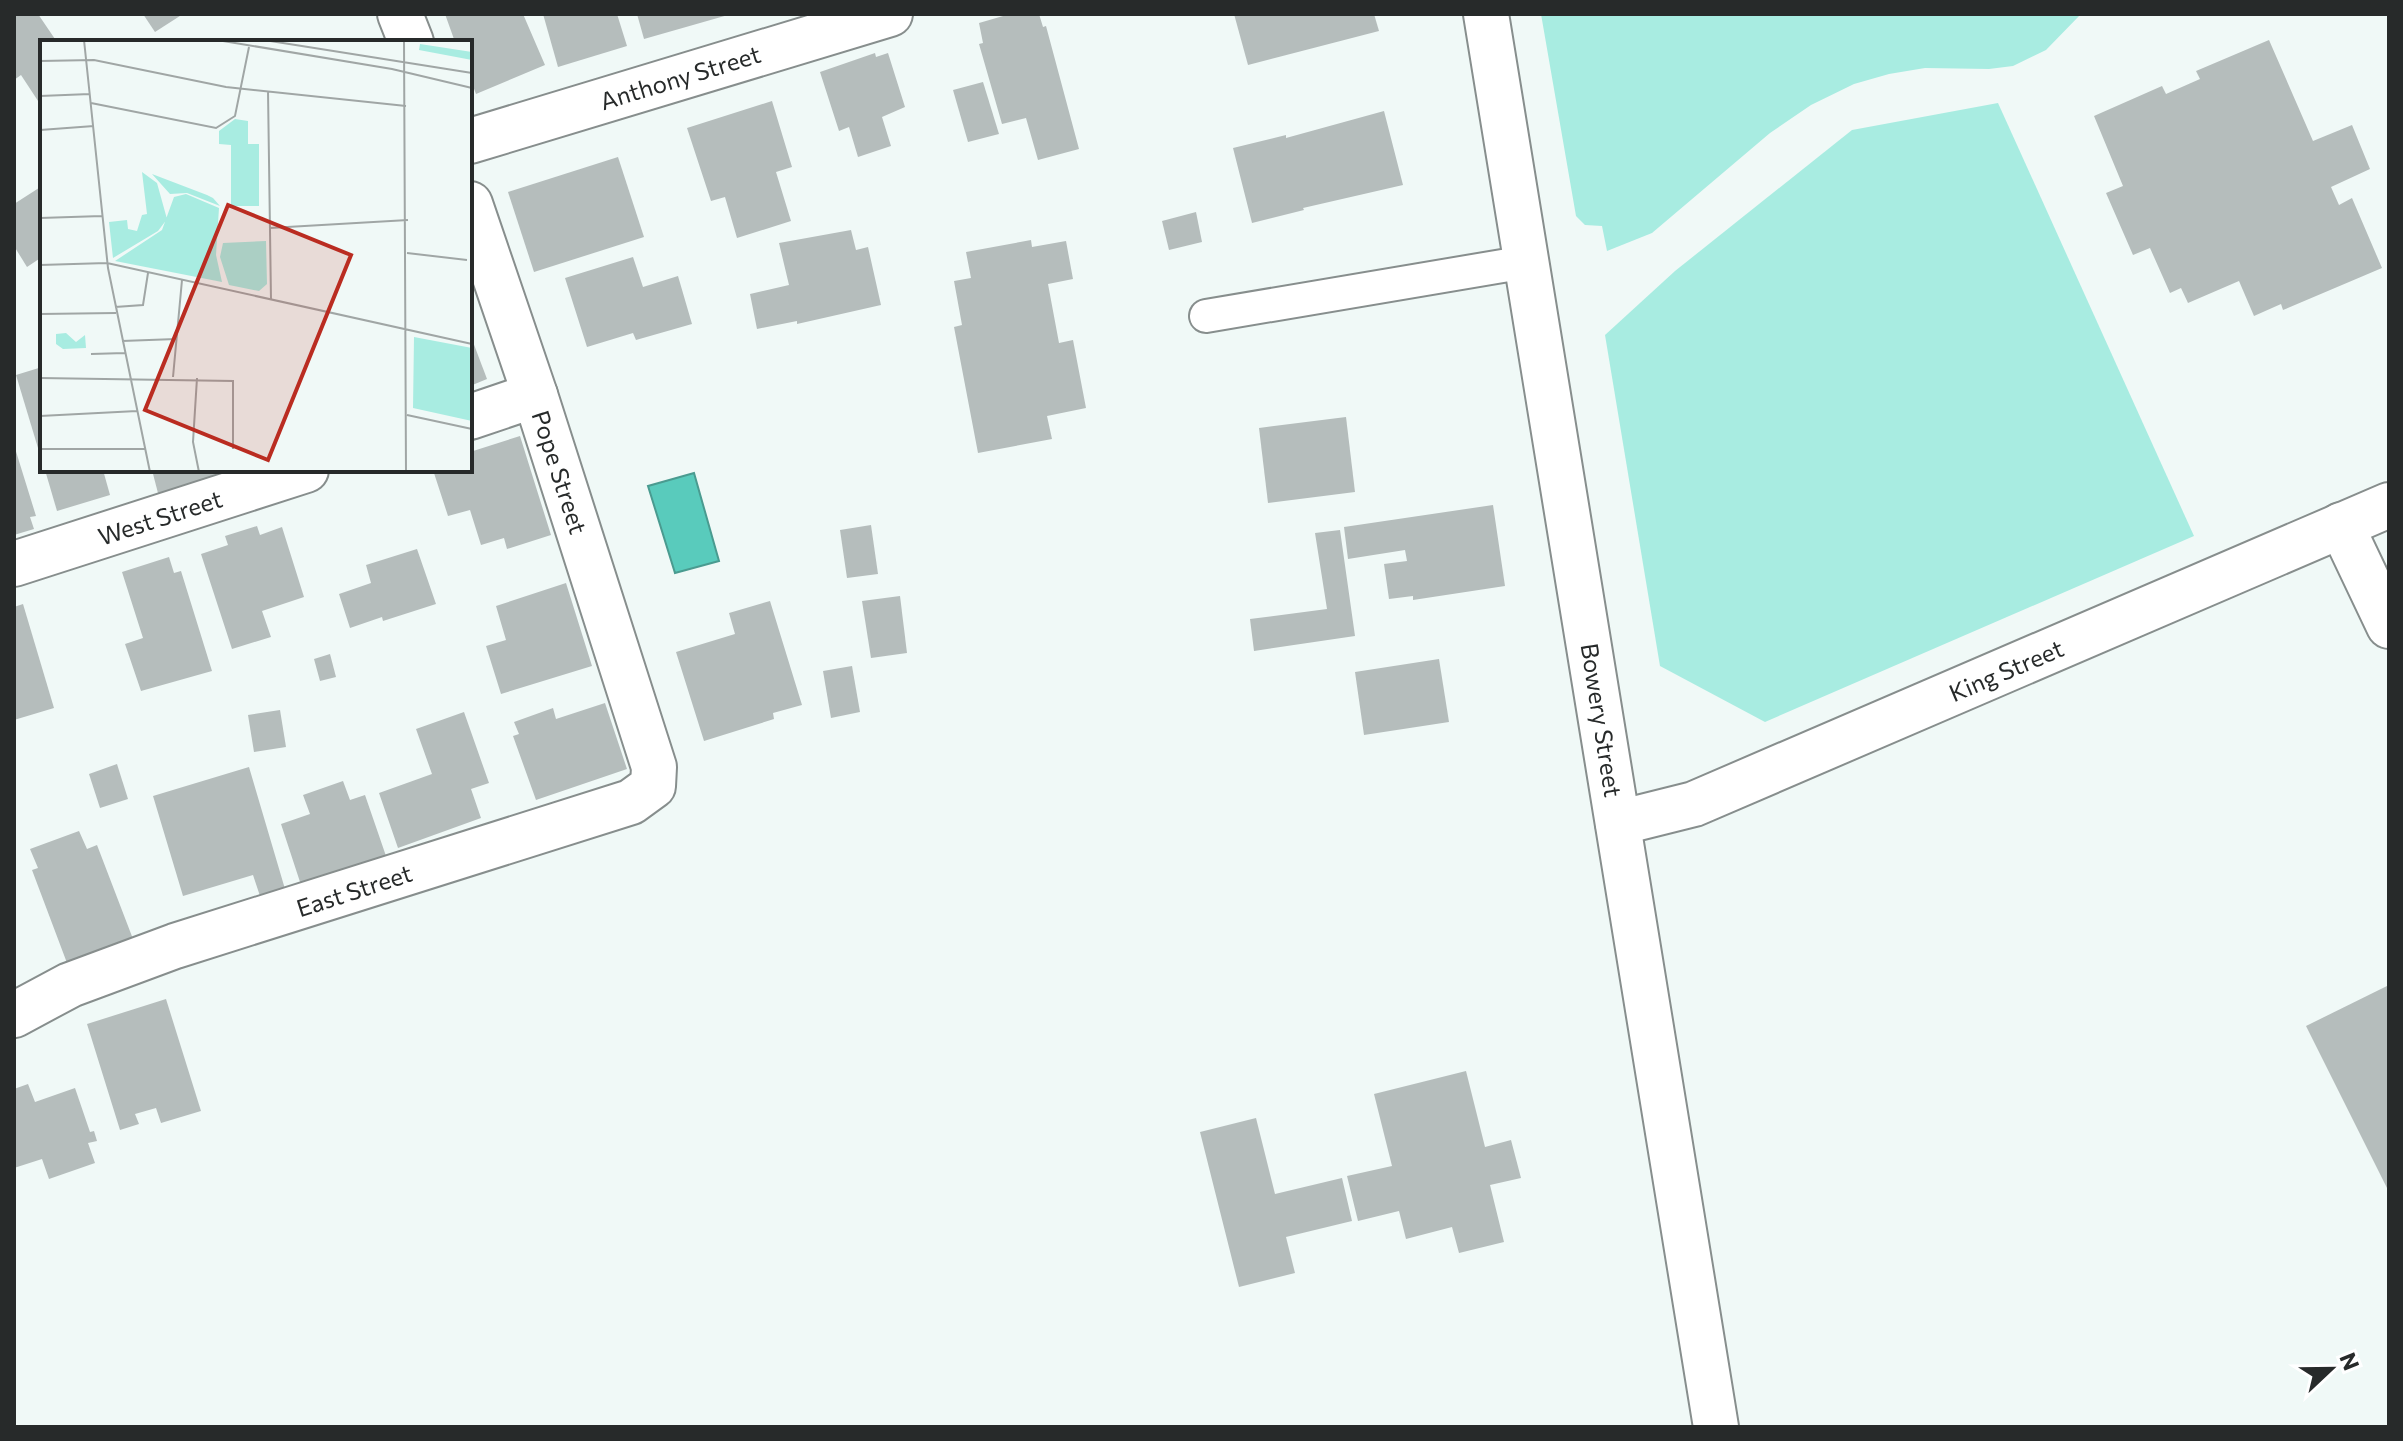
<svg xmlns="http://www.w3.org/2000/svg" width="2403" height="1441" viewBox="0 0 2403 1441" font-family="Commissioner,sans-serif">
<rect width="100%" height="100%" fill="#f0f9f7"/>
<g fill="#a8ece1">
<path d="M 1541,14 L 2081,14 L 2046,50 L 2013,66 L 1989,69 L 1925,68 L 1889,74 L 1854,84 L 1811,105 L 1770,133 L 1652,233 L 1607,251 L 1602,226 L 1585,225 L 1576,216 Z"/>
<path d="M 1998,103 L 2194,536 L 1765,722 L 1660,666 L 1605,335 L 1675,271 L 1852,130 Z"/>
</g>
<path fill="#59cbbc" stroke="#4a9b90" stroke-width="2" d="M 694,473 L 719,561 L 675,573 L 648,486 Z"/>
<g fill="#b5bdbc">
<path d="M 14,14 L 38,14 L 57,42 L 42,42 L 42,107 L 21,75 L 14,80 Z"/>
<path d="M 143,14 L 183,14 L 155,32 Z"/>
<path d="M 445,14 L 523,14 L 545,65 L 476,94 L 470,78 L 470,42 L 455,42 Z"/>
<path d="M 543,14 L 617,14 L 627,46 L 558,67 Z"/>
<path d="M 637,14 L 728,14 L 728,15 L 644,39 Z"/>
<path d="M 1010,14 L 1039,14 L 1043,27 L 1046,26 L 1079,149 L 1038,160 L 1026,118 L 1002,124 L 979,44 L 983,43 L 979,23 Z"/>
<path d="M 1234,14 L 1374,14 L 1379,31 L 1248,65 Z"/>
<path d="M 2269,40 L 2313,141 L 2352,125 L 2370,169 L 2331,187 L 2339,205 L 2352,198 L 2382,268 L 2283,310 L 2281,304 L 2254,316 L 2239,281 L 2188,303 L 2181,288 L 2170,293 L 2150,248 L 2133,255 L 2106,193 L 2123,186 L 2094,116 L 2162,86 L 2166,94 L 2200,79 L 2196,71 Z"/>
<path d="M 875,53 L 876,57 L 888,53 L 905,107 L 882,117 L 891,146 L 858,157 L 849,127 L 839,131 L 820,72 Z"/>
<path d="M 983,82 L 999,134 L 968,142 L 953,90 Z"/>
<path d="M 772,101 L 792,167 L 776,172 L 791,221 L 737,238 L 725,197 L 711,201 L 687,128 Z"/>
<path d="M 1384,111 L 1403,185 L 1303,208 L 1304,210 L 1252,223 L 1233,148 L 1286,135 L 1286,138 Z"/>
<path d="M 618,157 L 644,237 L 534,272 L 508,192 Z"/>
<path d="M 42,186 L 42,257 L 27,267 L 14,246 L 14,204 Z"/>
<path d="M 1196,212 L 1202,242 L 1169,250 L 1162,221 Z"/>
<path d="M 851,230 L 856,250 L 868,247 L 881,305 L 797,324 L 797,321 L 757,329 L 750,294 L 789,285 L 779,243 Z"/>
<path d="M 1031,240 L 1032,247 L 1066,241 L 1073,279 L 1048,284 L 1059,343 L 1073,340 L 1086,408 L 1047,416 L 1052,439 L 978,453 L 954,327 L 962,325 L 954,281 L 971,278 L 966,252 Z"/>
<path d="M 633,257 L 643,287 L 678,276 L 692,324 L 636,340 L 633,333 L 587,347 L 565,278 Z"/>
<path d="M 470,334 L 487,379 L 470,386 Z"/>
<path d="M 42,367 L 42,458 L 41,458 L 16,375 Z"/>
<path d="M 1346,417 L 1355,492 L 1268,503 L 1259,428 Z"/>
<path d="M 520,436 L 551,535 L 507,549 L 504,538 L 481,545 L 470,510 L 448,516 L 433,470 L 470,470 L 470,452 Z"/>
<path d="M 14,445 L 36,516 L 30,517 L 34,529 L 14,535 Z"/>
<path d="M 45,470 L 103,470 L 110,495 L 57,511 Z"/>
<path d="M 152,470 L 244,470 L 159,497 Z"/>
<path d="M 1493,505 L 1505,586 L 1413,600 L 1413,596 L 1389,599 L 1384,564 L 1407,561 L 1405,550 L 1348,559 L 1344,527 Z"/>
<path d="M 871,525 L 878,574 L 847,578 L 840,530 Z"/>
<path d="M 257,526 L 260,535 L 282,527 L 304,597 L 262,611 L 271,637 L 232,649 L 201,554 L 228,545 L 225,536 Z"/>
<path d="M 1340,530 L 1355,636 L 1254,651 L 1250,619 L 1327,609 L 1315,533 Z"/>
<path d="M 417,549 L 436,604 L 383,621 L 382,617 L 350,628 L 339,594 L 371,583 L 366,565 Z"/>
<path d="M 169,557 L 174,573 L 181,571 L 212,671 L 141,691 L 125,644 L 143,638 L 122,572 Z"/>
<path d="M 566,583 L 592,666 L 501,694 L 486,646 L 506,640 L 496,606 Z"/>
<path d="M 900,596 L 907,653 L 871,658 L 862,601 Z"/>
<path d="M 770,601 L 802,705 L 773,713 L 774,719 L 704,741 L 676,652 L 735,634 L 729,613 Z"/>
<path d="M 23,604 L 54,708 L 14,720 L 14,607 Z"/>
<path d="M 330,654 L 336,677 L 320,681 L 314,659 Z"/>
<path d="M 1439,659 L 1449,722 L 1364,735 L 1355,672 Z"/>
<path d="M 852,666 L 860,712 L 831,718 L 823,671 Z"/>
<path d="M 605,703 L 627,769 L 536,800 L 513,736 L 519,734 L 514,722 L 553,708 L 556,719 Z"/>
<path d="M 280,710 L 286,747 L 254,752 L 248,715 Z"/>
<path d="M 464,712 L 489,783 L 471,789 L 481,818 L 398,848 L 379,793 L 432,774 L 416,729 Z"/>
<path d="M 117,764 L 128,799 L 100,808 L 89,774 Z"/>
<path d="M 249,767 L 285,889 L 260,896 L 253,875 L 183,896 L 153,796 Z"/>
<path d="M 343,781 L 350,800 L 365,795 L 386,856 L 301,885 L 281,824 L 310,814 L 303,795 Z"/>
<path d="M 79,831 L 87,849 L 97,845 L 133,939 L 67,963 L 32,870 L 38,868 L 30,849 Z"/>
<path d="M 2389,985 L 2389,1192 L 2306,1026 Z"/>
<path d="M 166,999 L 201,1111 L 161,1123 L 156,1108 L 135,1114 L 139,1124 L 120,1130 L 87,1024 Z"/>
<path d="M 1466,1071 L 1485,1147 L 1511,1140 L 1521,1178 L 1490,1185 L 1504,1242 L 1459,1253 L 1452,1227 L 1406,1239 L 1399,1211 L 1358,1221 L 1347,1176 L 1392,1166 L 1374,1094 Z"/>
<path d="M 28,1084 L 35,1102 L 75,1088 L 90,1132 L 94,1131 L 97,1141 L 88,1143 L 95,1163 L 49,1179 L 42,1159 L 14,1168 L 14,1089 Z"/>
<path d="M 1256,1118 L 1275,1194 L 1342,1178 L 1352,1221 L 1286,1237 L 1295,1273 L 1239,1287 L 1200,1132 Z"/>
</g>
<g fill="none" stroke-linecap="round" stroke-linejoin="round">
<defs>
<path id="service" d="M 1206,316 L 1526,262"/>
<g id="minor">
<path d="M 400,14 L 411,42"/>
<path d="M 470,141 L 890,14"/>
<path d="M 470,417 L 535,395"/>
<path d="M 2341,525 L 2389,626"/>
<path d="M 14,564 L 306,470"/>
<path d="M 1618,823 L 1694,804 L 2389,505"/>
<path d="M 14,1015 L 70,985 L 175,946 L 631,802 L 653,786 L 654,767 L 646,742 L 535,395 L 470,204"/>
</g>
<path id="tertiary" d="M 1486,14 L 1716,1427"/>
</defs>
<use href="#service" stroke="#878e8d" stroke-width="36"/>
<use href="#minor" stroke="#878e8d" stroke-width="48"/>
<use href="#tertiary" stroke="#878e8d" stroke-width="48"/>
<use href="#service" stroke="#fff" stroke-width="32"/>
<use href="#minor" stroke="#fff" stroke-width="44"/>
<use href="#tertiary" stroke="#fff" stroke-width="44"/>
</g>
<g text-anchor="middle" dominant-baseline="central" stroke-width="6" stroke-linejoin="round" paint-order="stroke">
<g font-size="24" fill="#272a2a" stroke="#fff">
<text transform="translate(680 77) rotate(-17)">Anthony Street</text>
<text transform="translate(560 472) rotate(72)">Pope Street</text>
<text transform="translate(160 517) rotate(-18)">West Street</text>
<text transform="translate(2006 670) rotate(-23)">King Street</text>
<text transform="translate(1602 720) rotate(81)">Bowery Street</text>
<text transform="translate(354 890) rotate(-18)">East Street</text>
</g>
</g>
<g transform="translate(40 40)">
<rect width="432" height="432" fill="#f0f9f7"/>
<path d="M 380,4 L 432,12 L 432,20 L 379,10 ZM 195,79 L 208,81 L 208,104 L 219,104 L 219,166 L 191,166 L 191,105 L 179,104 L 179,91 ZM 102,132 L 117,143 L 127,179 L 118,191 L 73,218 L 69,182 L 87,180 L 88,189 L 97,191 L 102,175 L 107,174 ZM 112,134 L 167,155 L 173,158 L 180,166 L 147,153 L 130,154 ZM 146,154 L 179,168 L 176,215 L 182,242 L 75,221 L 122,190 L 134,157 ZM 226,201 L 227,244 L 219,251 L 189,245 L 180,217 L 183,203 ZM 26,293 L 36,302 L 45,295 L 46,308 L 23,309 L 16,304 L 16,294 ZM 374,297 L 432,308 L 432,381 L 373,368 Z" fill="#a8ece1"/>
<path fill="none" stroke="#a0a6a5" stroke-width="2" d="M 44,0 L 68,228 L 110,432M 177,0 L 352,29 L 432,48M 224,0 L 432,33M 364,0 L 366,432M 0,21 L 54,20 L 186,47 L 366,66M 228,51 L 231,260M 0,56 L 50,54M 51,63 L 176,88 L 195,76 L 209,7M 0,90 L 54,86M 0,178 L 62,176M 230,188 L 368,180M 367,213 L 427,220M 0,225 L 67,223 L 432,304M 75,267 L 103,265 L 108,233M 0,274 L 76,273M 82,301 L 136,299M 51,314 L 85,313M 133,337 L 142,240M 0,338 L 193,341 L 193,409M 157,338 L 153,402 L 159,432M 367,375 L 432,389M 0,376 L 97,371M 0,409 L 105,409"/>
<path fill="#ba2c21" fill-opacity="0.15" stroke="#ba2c21" stroke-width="4" d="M 188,165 L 311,215 L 228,420 L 105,370 Z"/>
<rect width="432" height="432" fill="none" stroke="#272a2a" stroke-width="4"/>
</g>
<rect width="2403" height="1441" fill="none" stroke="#272a2a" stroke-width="32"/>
<g transform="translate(2331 1369) rotate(68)" stroke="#ffffff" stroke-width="6" paint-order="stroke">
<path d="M0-6L14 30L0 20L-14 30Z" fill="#272a2a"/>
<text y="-12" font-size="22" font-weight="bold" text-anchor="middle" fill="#272a2a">N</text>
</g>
</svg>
